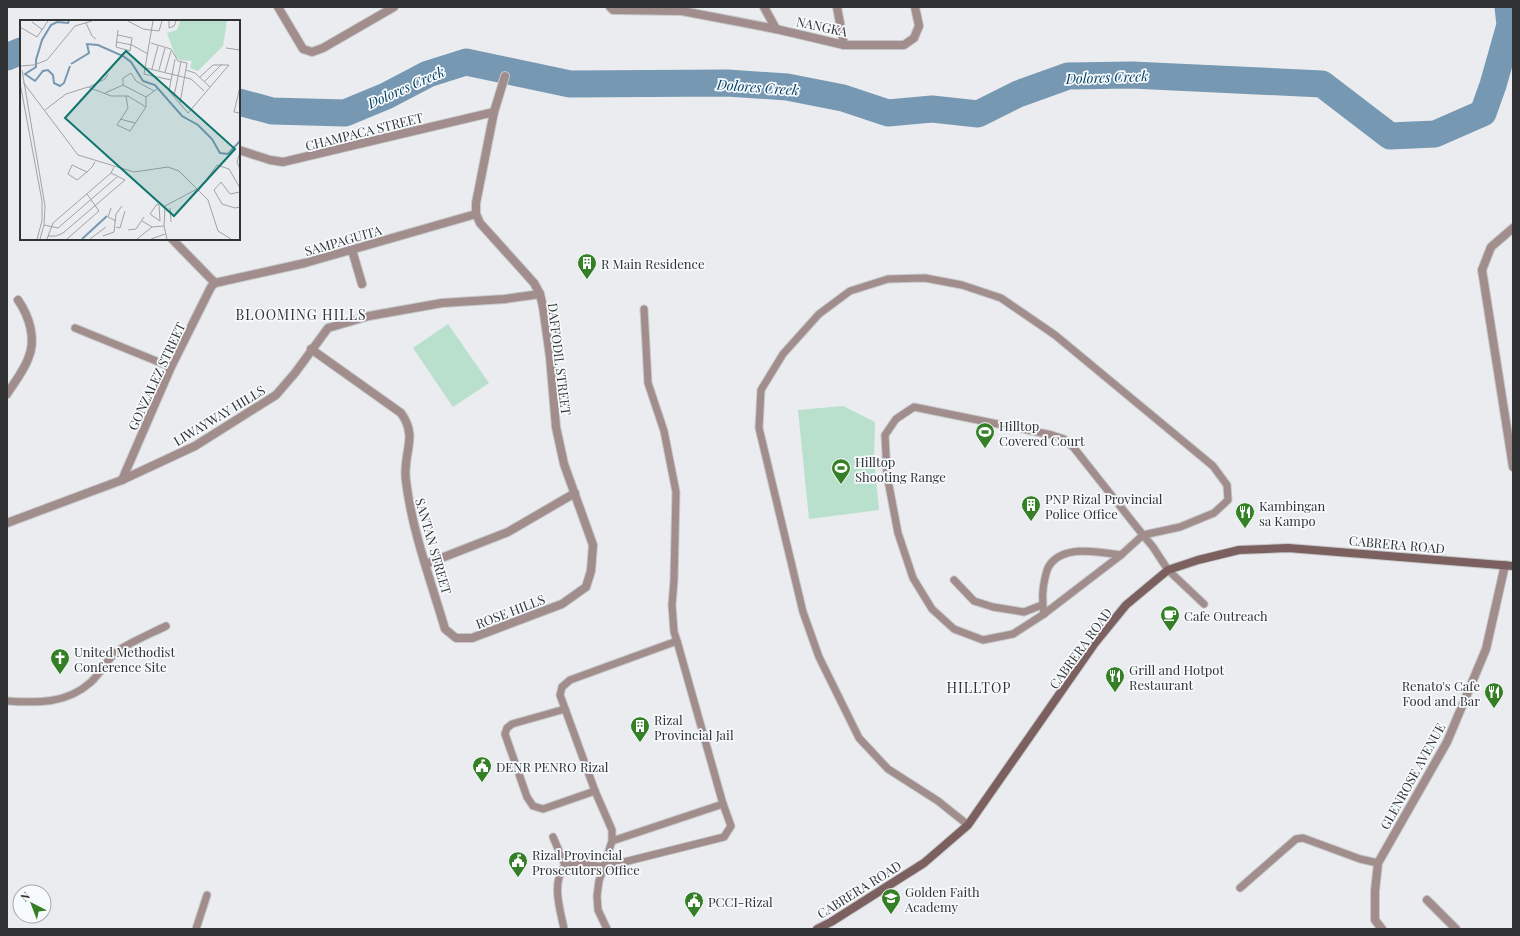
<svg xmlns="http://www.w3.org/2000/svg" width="1520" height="936" viewBox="0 0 1520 936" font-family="'Playfair Display',serif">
<rect width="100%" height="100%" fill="#eaecef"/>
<g fill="#b8e0cc">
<path d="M 448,324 L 489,383 L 453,407 L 413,348 Z"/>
<path d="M 843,406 L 875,422 L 874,460 L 879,510 L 809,519 L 798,410 Z"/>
</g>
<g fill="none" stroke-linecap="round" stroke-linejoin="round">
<g stroke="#7798b2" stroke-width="27">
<path d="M 7,57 L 21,51"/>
<path d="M 239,102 L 272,111 L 345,113 L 386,96 L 428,74 L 466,62 L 570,84 L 727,83 L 787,87 L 843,98 L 888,113 L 932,109 L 978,114 L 1018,94 L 1068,76 L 1132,75 L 1322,84 L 1390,136 L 1435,134 L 1483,113 L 1493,85 L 1510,25 L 1508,7"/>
</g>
<defs>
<g id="service">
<path d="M 644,309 L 648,383 L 664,431 L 676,492 L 674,580 L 672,605 L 674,632 L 677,641"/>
<path d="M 75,328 L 171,367"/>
<path d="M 954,580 L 974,601 L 993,607 L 1024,612 L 1042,605"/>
<path d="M 1044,614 C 1042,602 1042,590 1045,578 C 1046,574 1047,569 1049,566 C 1063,544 1100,552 1121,555"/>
<path d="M 7,701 C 37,703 67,704 91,682 C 102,672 107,658 119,650 C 131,642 152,633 166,626"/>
<path d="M 565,709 L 512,724 L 507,728 L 505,734 L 527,797 L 533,806 L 543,809 L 595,791"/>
<path d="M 968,825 L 938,801 L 888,769 L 859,738 L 819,657 L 803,612 L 759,428 L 761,390 L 783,354 L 819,314 L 850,291 L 888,279 L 925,278 L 962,285 L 1001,298 L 1055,335 L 1213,466 L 1227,485 L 1228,500 L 1214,513 L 1180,527 L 1143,535 L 1074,448 L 1064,439 L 1052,435 L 914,407 L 896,419 L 885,435 L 887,475 L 898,533 L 913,578 L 932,609 L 954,629 L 983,640 L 1013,634 L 1044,614 L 1121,555 L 1143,535 L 1153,547 L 1168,570 L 1204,604"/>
<path d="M 553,837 L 565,865"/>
<path d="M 1240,888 L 1296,839 L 1303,838 L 1360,859 L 1378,863"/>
<path d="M 196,929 L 207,895"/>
<path d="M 564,929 C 560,908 551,884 565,865 L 580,863 L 604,867 L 724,837 L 731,826 L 723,804"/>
<path d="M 607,929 L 598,910 L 597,896 L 599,881 L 612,841 L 612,830 L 595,791 L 560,695 L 562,687 L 570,680 L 677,641 L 723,804 L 612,841"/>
</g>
<g id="minor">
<path d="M 278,7 L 303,49 L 312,52 L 323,48 L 394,7"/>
<path d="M 610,7 L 613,10 L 618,10 L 682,11 L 776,29 L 844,45 L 904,45 L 914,38 L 919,26 L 915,7"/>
<path d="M 764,7 L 776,29"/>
<path d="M 837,7 L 844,45"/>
<path d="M 239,150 L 270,160 L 283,162 L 494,112"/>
<path d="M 1513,228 L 1491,247 L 1482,270 L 1513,467"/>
<path d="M 172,239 L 215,283"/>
<path d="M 352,250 L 362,284"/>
<path d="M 311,349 L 401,413 C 419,438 402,453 406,481 C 412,531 431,581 445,629 L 456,638 L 472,638 L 562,604 L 586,587 L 591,571 L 593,545 L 564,464 L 556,427 L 550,357 L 543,307 L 540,294 L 534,283 L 480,223 L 476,214 L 476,203 L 494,112 L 505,76"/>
<path d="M 7,394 C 14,383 23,372 28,359 C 37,339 29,316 18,300"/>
<path d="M 122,480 L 171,367 L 211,287 L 215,283 L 305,263 L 476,214"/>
<path d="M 7,523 L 122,480 L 195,446 L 276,395 L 295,373 L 328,328 L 369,316 L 442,303 L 505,299 L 540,294"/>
<path d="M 426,564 L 508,532 L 575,493"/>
<path d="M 1427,900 L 1456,929"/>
<path d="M 1382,929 L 1375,920 L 1375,891 L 1378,863 L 1447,742 L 1486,649 L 1505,565"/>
</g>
<path id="secondary" d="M 817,929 L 831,922 L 924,863 L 968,825 L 1095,643 L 1126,605 L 1168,570 L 1198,560 L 1239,550 L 1288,548 L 1513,566"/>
</defs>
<use href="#service" stroke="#c5c7c9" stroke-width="9"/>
<use href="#minor" stroke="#c5c7c9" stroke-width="10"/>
<use href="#secondary" stroke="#c5c7c9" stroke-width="10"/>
<use href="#service" stroke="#a18d8c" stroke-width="7"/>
<use href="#minor" stroke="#a18d8c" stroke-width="8"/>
<use href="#secondary" stroke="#7b605f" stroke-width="8"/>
</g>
<defs>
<symbol id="building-pin" viewBox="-11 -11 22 30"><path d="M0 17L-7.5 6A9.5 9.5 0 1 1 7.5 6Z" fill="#358027" stroke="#f7fafc"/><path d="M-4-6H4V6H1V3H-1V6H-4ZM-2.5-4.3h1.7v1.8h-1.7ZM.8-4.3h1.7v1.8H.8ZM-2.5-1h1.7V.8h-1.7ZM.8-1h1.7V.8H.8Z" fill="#fff"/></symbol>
<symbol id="stadium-pin" viewBox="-11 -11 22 30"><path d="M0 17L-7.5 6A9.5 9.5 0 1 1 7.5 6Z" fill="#358027" stroke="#f7fafc"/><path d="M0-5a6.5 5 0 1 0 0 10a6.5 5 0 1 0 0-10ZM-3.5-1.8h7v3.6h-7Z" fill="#fff"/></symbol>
<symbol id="restaurant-pin" viewBox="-11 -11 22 30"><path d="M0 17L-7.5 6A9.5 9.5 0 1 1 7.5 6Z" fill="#358027" stroke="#f7fafc"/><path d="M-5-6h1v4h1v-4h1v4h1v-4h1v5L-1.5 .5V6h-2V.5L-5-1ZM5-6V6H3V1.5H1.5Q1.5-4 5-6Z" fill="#fff"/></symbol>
<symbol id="cafe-pin" viewBox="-11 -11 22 30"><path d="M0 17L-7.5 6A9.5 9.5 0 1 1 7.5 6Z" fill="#358027" stroke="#f7fafc"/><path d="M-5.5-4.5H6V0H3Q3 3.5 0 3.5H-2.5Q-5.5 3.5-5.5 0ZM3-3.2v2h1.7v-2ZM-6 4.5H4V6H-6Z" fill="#fff"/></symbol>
<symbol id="church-pin" viewBox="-11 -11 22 30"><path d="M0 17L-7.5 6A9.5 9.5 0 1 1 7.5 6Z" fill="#358027" stroke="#f7fafc"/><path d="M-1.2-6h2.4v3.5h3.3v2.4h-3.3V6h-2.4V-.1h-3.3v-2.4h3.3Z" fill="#fff"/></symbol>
<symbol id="civic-pin" viewBox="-11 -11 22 30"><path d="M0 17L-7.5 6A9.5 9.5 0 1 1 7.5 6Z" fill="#358027" stroke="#f7fafc"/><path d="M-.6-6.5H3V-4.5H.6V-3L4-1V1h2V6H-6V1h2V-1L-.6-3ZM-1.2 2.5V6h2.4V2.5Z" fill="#fff"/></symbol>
<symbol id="school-pin" viewBox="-11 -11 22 30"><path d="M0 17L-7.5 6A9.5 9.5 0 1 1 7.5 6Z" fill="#358027" stroke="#f7fafc"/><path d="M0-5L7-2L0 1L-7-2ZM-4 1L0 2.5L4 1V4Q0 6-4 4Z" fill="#fff"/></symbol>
</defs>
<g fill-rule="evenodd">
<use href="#building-pin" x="576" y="252" width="22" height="30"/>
<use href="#stadium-pin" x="974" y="421" width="22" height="30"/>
<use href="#stadium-pin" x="830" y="457" width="22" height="30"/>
<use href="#building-pin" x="1020" y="494" width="22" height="30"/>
<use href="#restaurant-pin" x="1234" y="501" width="22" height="30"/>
<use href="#cafe-pin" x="1159" y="604" width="22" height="30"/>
<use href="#church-pin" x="49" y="647" width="22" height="30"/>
<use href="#restaurant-pin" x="1104" y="665" width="22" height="30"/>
<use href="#restaurant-pin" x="1483" y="681" width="22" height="30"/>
<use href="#building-pin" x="629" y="715" width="22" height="30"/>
<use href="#civic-pin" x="471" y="755" width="22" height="30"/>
<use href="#civic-pin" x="507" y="850" width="22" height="30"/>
<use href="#school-pin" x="880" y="887" width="22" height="30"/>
<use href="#civic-pin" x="683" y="890" width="22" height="30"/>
</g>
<g text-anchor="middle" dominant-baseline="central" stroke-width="3.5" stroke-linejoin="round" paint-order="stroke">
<g font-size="13" fill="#313233" stroke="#f7fafc">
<text transform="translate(822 26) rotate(12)">NANGKA</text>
<text transform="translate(364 131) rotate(-14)">CHAMPACA STREET</text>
<text transform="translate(343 240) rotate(-16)">SAMPAGUITA</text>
<text transform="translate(560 359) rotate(83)">DAFFODIL STREET</text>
<text transform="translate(156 376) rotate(-65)">GONZALEZ STREET</text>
<text transform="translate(219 415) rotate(-31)">LIWAYWAY HILLS</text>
<text transform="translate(1397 544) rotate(5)">CABRERA ROAD</text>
<text transform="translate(434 546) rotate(74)">SANTAN STREET</text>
<text transform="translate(510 611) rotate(-21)">ROSE HILLS</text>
<text transform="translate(1080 648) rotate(-54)">CABRERA ROAD</text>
<text transform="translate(1412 776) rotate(-61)">GLENROSE AVENUE</text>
<text transform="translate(859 889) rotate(-32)">CABRERA ROAD</text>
</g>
<g font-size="13" fill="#313233" stroke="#f7fafc" text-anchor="start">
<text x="601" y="263">R Main Residence</text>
<text x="999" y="425">Hilltop<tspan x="999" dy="15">Covered Court</tspan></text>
<text x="855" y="461">Hilltop<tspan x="855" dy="15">Shooting Range</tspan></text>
<text x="1045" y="498">PNP Rizal Provincial<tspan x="1045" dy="15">Police Office</tspan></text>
<text x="1259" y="505">Kambingan<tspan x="1259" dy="15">sa Kampo</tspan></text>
<text x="1184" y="615">Cafe Outreach</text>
<text x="74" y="651">United Methodist<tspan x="74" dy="15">Conference Site</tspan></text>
<text x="1129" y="669">Grill and Hotpot<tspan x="1129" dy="15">Restaurant</tspan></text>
<text x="1480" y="685" text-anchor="end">Renato's Cafe<tspan x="1480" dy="15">Food and Bar</tspan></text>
<text x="654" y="719">Rizal<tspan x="654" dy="15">Provincial Jail</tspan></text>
<text x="496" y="766">DENR PENRO Rizal</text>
<text x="532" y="854">Rizal Provincial<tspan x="532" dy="15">Prosecutors Office</tspan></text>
<text x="905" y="891">Golden Faith<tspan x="905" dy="15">Academy</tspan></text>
<text x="708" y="901">PCCI-Rizal</text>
</g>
<g font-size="14" font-style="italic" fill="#044165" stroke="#f7fafc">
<text transform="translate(1107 77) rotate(-2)">Dolores Creek</text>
<text transform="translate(406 87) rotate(-24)">Dolores Creek</text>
<text transform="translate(758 87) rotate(4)">Dolores Creek</text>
</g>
<g font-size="14" letter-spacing="1" fill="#313233" stroke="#f7fafc">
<text x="301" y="314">BLOOMING HILLS</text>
<text x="979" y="687">HILLTOP</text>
</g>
</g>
<g transform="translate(20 20)">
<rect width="220" height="220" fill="#eaecef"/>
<path d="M 160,1 L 207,1 L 203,26 L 178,51 L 170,48 L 172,41 L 160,40 L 156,37 L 147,13 L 157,10 Z" fill="#b8e0cc"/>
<path fill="none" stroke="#7798b2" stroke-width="2" d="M 49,1 L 48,3 L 37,2 L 31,5 L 22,20 L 16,40 L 16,47 L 5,54 L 15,61 L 23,51 L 28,50 L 33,55 L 34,63 L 40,66 L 44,63 L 50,46M 51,44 L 69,33 L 67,24 L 78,25 L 103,36 L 111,42 L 123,61 L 135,65 L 162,96 L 178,105 L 192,119 L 200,133 L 208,134 L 220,121M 62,219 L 87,196"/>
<path fill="none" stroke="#a0a2a4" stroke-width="1" d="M 108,1 L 123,9 L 139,11 L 142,1M 133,1 L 124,54 L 151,60M 149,1 L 149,8 L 154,6 L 156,1M 12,2 L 23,10M 66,3 L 72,16 L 76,19M 0,7 L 17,17 L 28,1M 98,10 L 96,27 L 110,31 L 112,18 L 98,15M 97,22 L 112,25 L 128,34M 131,23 L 151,29 L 158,41 L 167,43 L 160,83M 206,28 L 220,30M 155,39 L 149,71 L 168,93 L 209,45 L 193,45 L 180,57M 0,46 L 14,45 L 27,40 L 55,6 L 72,1M 126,48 L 171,59 L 184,71M 132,49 L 138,26M 2,50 L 25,186 L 24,205 L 20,219M 139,50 L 145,28M 166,50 L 175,53 L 190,67M 145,52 L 151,31M 3,62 L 58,135 L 114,152 L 148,147 L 159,151 L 188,180 L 198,211 L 211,219M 184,62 L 202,44M 0,63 L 22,181 L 22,201 L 17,219M 103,65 L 103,58 L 111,53 L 116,61 L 134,71M 103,65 L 126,77M 69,67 L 85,59 L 88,54M 220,67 L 214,92 L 220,93M 85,73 L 103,65M 106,76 L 108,88 L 97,105 L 110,111 L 126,87 L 126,77 L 137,69M 154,76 L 161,42M 25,90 L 46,74 L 68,67 L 91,76 L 108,76 L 126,87M 100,99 L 115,103M 220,132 L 217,142 L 220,149M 67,152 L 52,145 L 48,154 L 57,160 L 67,152 L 72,147 L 75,142M 179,170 L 197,145 L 209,149 L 220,168M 220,172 L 210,174 L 201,162 L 194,170 L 202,184 L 215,188 L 220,187M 137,184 L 139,185 L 140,201 L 130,194 ZM 91,188 L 88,197 L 96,201M 150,188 L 151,202M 122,201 L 132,207 L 144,206M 24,205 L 38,208 L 97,157M 96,207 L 100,208 L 105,191M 108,210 L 116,209 L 124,197M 28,216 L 36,216 L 43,213 L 105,160 L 91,153M 83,216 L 94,212 L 96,194 L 102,186M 27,219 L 33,203 L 91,153 L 94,147M 47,219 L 79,191 L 67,174M 70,219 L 86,207M 117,219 L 132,207M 131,219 L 145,214M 147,219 L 144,206 L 145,186 L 177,169"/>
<path fill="#0f766e" fill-opacity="0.15" stroke="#0f766e" stroke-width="2" d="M 106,31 L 215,129 L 154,196 L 45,98 Z"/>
<rect width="220" height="220" fill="none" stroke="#313233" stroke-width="2"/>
</g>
<rect width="1520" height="936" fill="none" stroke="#313233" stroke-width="16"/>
<g transform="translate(32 904) rotate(318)"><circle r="19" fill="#f7fafc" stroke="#a8aaac"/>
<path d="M0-3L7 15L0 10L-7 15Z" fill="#358027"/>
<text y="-6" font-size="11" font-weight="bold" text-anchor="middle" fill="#313233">N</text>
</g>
</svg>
